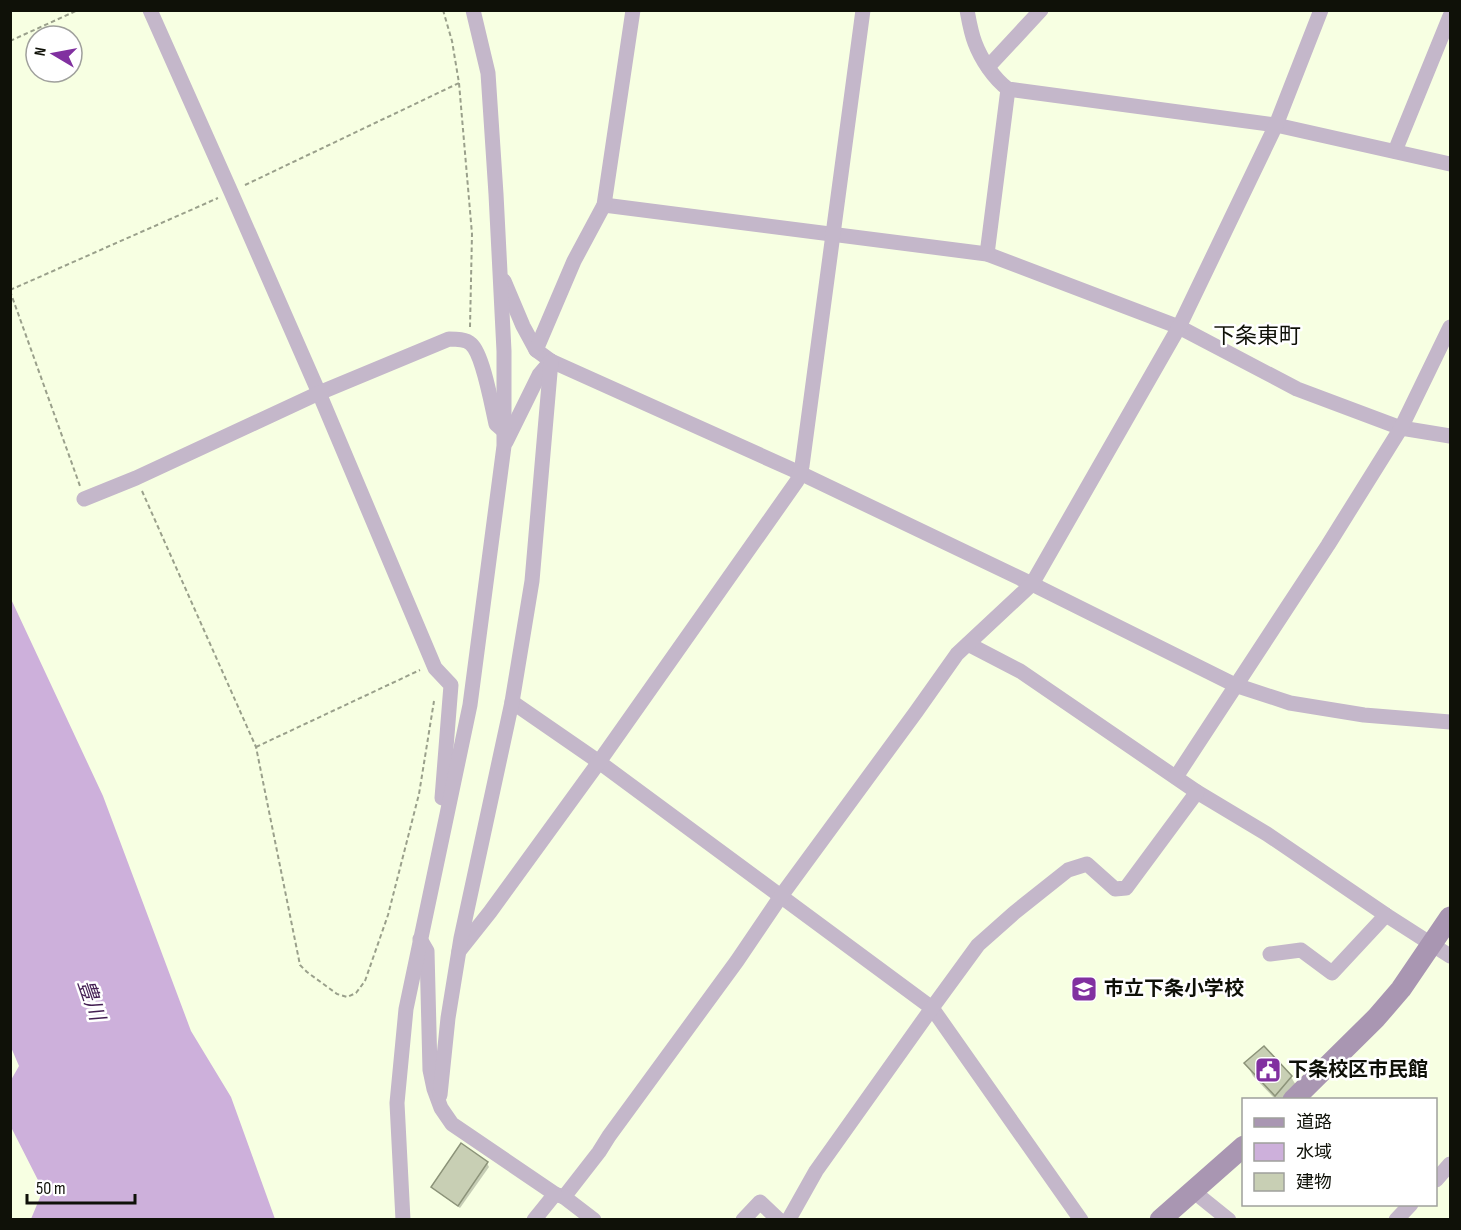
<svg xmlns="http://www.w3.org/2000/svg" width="1461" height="1230" viewBox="0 0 1461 1230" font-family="'Sofia Sans Condensed','Noto Sans JP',sans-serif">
<rect width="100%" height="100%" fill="#f7ffe2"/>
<path fill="#cdb0db" d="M 11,599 L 103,796 L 191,1031 L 231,1097 L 275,1219 L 31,1219 L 43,1190 L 11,1127 L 11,1080 L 19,1066 L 10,1045 Z"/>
<g fill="#0003">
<path d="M 1246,1063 L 1291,1077 L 1299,1090 L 1290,1100 L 1276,1100 L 1253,1076 Z"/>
<path d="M 487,1163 L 489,1167 L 460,1208 L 435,1190 L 433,1187 Z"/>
</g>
<g fill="#c8cfb4" stroke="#8c9379" stroke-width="1.5">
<path d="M 1264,1046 L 1292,1076 L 1275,1096 L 1244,1063 Z"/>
<path d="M 461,1143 L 488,1162 L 458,1206 L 431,1187 Z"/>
</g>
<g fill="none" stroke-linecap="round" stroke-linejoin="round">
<g stroke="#9aa08b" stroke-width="2" stroke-dasharray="4.5 3" stroke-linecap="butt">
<path d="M 443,10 L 452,41 L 459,83 L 472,234 L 470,327"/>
<path d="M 10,41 L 78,10"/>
<path d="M 245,185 L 459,83"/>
<path d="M 10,290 L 218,198"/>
<path d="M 10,291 L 80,486"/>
<path d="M 142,491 L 256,747 L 300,965 L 307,972 L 337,994 L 347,997 L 356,993 L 365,981 L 388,915 L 419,794 L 434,701"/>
<path d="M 256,747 L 420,670"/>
</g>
<g stroke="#c4b7ca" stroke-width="15">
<path d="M 150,10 L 231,192 L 319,393 L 435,668 L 451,685 L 442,798"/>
<path d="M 967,10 C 969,21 971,33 975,43 C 981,59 994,79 1008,89 L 1276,125 L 1450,164"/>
<path d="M 988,67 L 1041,10"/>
<path d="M 1395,151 L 1450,16"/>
<path d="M 604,205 L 987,254 L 1179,327 L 1297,389 L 1401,428 L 1450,436"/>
<path d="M 987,254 L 1008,89"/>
<path d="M 504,281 L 523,326 L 536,350 L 551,361 L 800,473 L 1032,584 L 1235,685 L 1290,703 L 1364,715 L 1450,722"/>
<path d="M 536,350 L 574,261 L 604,205 L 633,10"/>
<path d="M 506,442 L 539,375 L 551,361"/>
<path d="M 84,499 L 136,478 L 319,393 L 449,339 C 456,339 466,339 471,344 C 483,354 492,407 496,424 L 504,431"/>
<path d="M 968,644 L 1020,671 L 1197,792 L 1267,834 L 1386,915 L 1450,956"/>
<path d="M 512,702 L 599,762 L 932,1008 L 1081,1220"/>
<path d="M 1176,777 L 1328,545 L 1401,428 L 1450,327"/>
<path d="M 420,939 L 427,951 L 430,1070 L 434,1089 L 441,1108 L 452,1124 L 555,1194 L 564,1197 L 599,1152 L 609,1136 L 737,961 L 781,896 L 916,712 L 957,654 L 1032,584 L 1179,327 L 1276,125 L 1321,10"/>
<path d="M 459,951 L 490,912 L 599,762 L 797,481 L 802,466 L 863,10"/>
<path d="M 1270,954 L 1301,950 L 1332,973 L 1386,915"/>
<path d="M 440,1095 L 448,1018 L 461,938 L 512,702 L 532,581 L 551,361"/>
<path d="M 1436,1180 L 1450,1164"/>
<path d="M 1193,1191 L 1229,1220"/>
<path d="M 564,1197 L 594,1220"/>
<path d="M 403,1220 L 397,1103 L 406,1009 L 470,705 L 504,446 L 504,351 L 496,194 L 488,73 L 473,10"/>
<path d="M 534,1220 L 555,1194"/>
<path d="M 743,1220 L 760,1202 L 779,1220"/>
<path d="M 787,1220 L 789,1219 L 816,1171 L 932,1008 L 978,945 L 1014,913 L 1068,870 L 1087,864 L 1115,889 L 1126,888 L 1197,792"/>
<path d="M 1396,1220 L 1411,1204"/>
</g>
<g stroke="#a996b2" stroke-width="21">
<path d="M 1293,1100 L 1376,1018 L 1401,989 L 1450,917"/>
<path d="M 1160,1220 L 1244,1146"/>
</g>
</g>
<defs>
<symbol id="school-square" viewBox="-11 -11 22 22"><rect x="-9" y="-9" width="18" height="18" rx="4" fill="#8130a0" stroke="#fff"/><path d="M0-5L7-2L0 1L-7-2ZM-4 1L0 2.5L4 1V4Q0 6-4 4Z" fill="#fff"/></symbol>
<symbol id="civic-square" viewBox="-11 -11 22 22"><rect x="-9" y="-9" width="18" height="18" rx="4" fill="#8130a0" stroke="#fff"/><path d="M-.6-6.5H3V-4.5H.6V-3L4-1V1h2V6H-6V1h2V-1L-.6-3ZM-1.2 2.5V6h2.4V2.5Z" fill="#fff"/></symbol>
</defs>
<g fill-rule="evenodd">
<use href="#school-square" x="1069" y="974" width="30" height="30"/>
<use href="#civic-square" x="1253" y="1055" width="30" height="30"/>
</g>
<g text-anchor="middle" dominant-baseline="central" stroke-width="5" stroke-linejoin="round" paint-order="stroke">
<g font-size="20" font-weight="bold" fill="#0f1108" stroke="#fff" text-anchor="start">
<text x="1104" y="989">市立下条小学校</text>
<text x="1288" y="1070">下条校区市民館</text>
</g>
<g font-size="21" font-style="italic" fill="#431e52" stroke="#fff">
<text transform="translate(91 1000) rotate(71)">豊川</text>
</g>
<g font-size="22" fill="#0f1108" stroke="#fff">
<text x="1257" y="336">下条東町</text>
</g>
</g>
<rect width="1461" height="1230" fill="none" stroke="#0f1108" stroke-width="24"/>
<rect x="1242" y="1098" width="195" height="108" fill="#ffffff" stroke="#9fa09c" stroke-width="1.5"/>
<rect x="1254" y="1118" width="30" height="9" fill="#a996b2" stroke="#9fa09c" stroke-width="1.5"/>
<text x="1296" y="1128" font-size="18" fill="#0f1108">道路</text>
<rect x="1254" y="1143" width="30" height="18" fill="#cdb0db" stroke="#9fa09c" stroke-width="1.5"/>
<text x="1296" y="1158" font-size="18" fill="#0f1108">水域</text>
<rect x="1254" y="1173" width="30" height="18" fill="#c8cfb4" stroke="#9fa09c" stroke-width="1.5"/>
<text x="1296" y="1188" font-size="18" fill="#0f1108">建物</text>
<g transform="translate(54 54) rotate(280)"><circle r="28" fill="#ffffff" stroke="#9fa09c" stroke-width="1.5"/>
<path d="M0-4.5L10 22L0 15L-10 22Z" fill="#8130a0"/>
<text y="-9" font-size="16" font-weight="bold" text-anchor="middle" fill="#0f1108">N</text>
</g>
<path d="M27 1194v9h108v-9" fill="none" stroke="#0f1108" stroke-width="3"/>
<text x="36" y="1194" font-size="18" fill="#0f1108" stroke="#ffffff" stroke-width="4.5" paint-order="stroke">50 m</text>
</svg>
